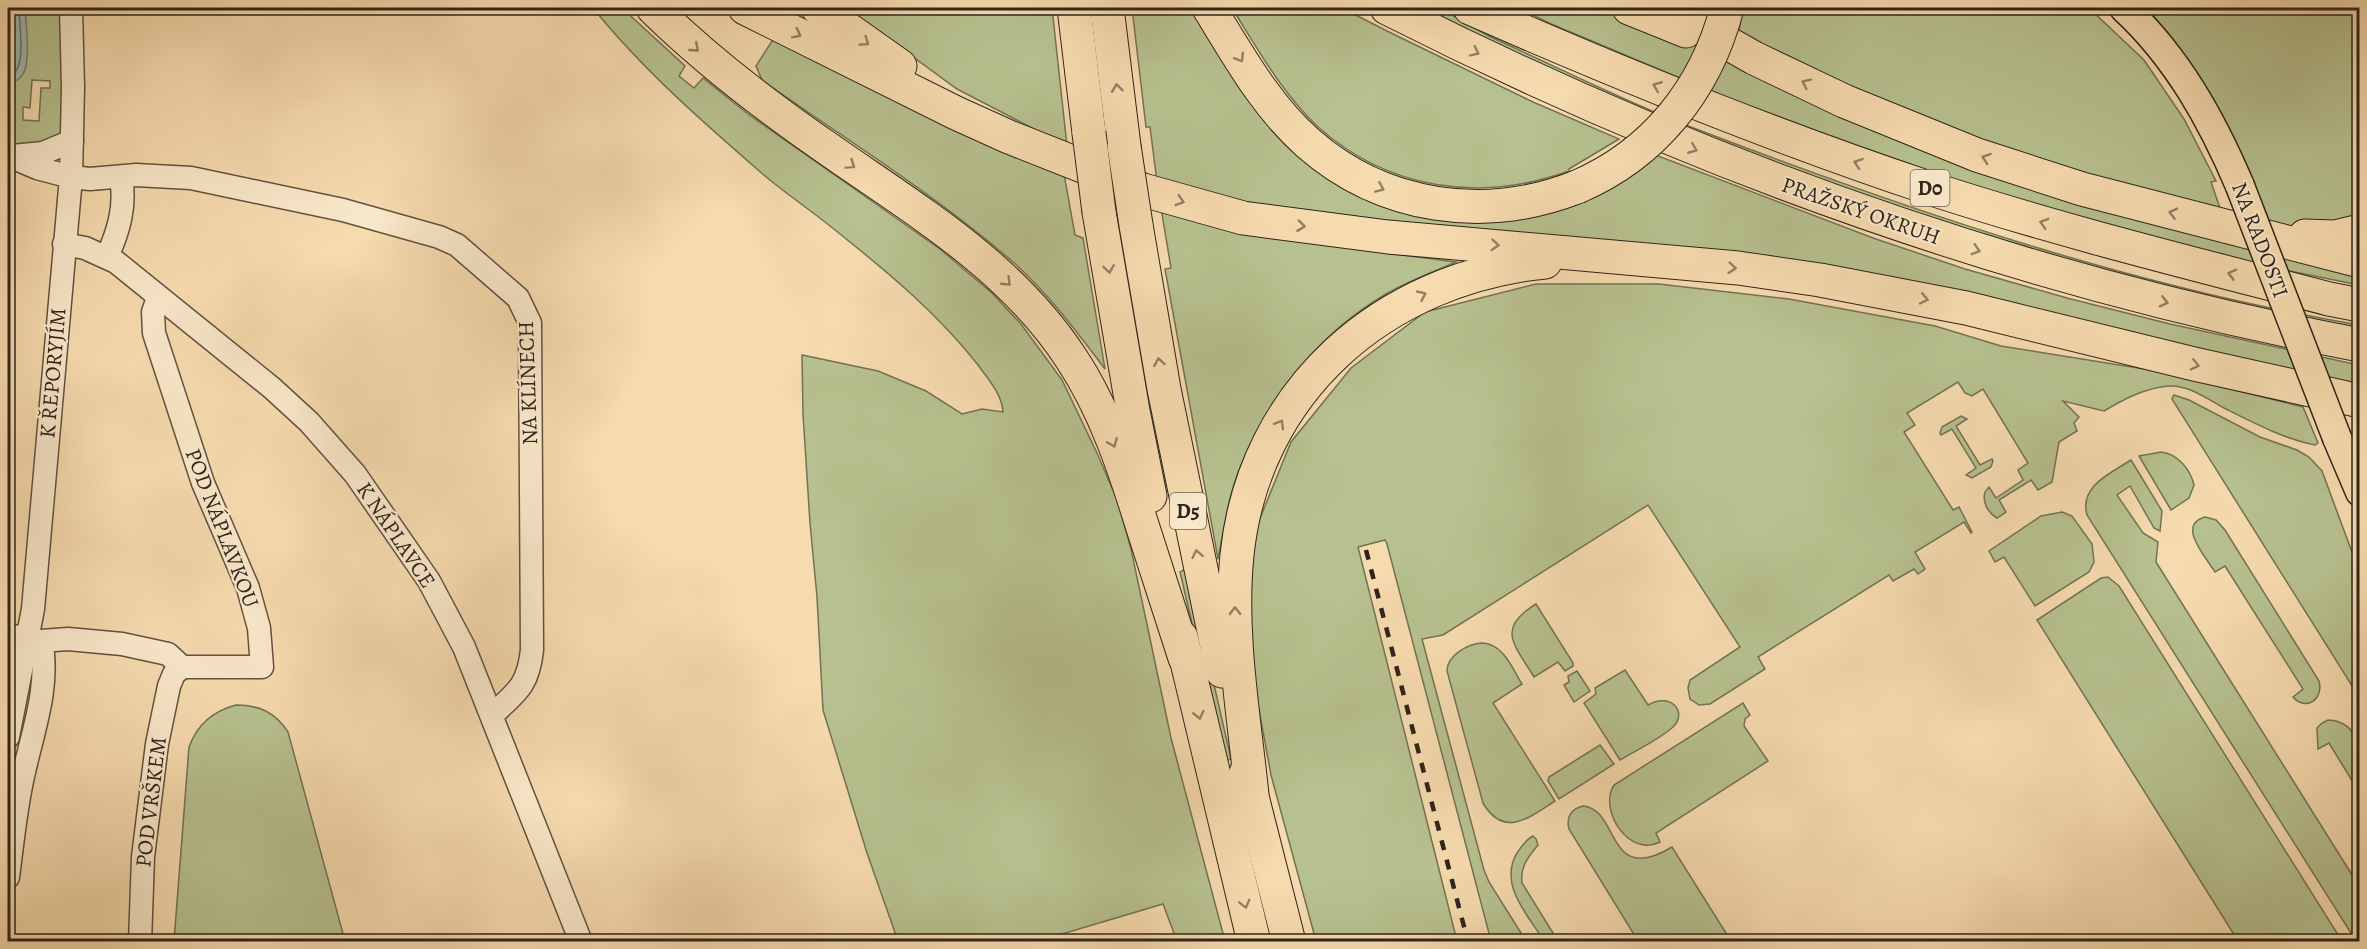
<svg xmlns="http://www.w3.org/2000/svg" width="2367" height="949" viewBox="0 0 2367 949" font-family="Alegreya,serif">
<rect width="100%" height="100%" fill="#f6dbae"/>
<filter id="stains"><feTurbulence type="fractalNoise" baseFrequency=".00333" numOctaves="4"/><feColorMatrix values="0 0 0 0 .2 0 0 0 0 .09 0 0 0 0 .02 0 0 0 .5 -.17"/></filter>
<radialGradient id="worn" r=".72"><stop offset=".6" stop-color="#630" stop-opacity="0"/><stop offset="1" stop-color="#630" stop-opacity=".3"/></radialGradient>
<g fill="#b7c18f" stroke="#737255" stroke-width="1.5" fill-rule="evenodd">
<path d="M 25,8 L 60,8 L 65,87 L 64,133 L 42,148 L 8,144 L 8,83 L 15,81 L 26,66 ZM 32,80 L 50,81 L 50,88 L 41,88 L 39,121 L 23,120 L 23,107 L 30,108 Z"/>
<path d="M 593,8 L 622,8 L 685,66 L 679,76 L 694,88 L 703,78 L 748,114 L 940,249 L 992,293 L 1021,324 L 1062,380 L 1097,453 L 1118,502 L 1131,549 L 1171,738 L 1225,941 L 1177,941 L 1163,904 L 1062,934 L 1008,942 L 898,941 L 867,853 L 823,710 L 817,597 L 810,523 L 803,414 L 802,355 L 878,371 L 926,391 L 962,414 L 982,409 L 1003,412 C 1002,394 988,379 978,365 C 939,315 890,274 840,234 C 816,214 789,196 765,176 C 704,123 643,70 593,8 Z"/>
<path d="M 846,8 L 1052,8 L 1067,146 L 957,89 Z"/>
<path d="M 1132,8 L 1201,8 L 1292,141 L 1471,216 L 1653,154 L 1873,238 L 1965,269 L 2067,298 L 2170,324 L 2359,365 L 2359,387 L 2114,334 L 1314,220 L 1157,182 L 1150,127 L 1146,127 Z"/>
<path d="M 1232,8 L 1342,8 L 1389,32 L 1533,102 L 1619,139 L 1569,169 L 1569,171 C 1480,203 1388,190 1317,126 C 1282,93 1257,48 1232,8 Z"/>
<path d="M 1415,8 C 1421,8 1430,6 1435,8 C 1453,13 1476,30 1493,38 C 1559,68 1624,101 1691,127 C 1907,210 2130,286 2359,325 L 2359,333 L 2168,291 L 1879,205 L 1684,131 Z"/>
<path d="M 1519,8 L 1611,8 L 1921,146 L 2359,268 L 2359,285 L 2241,261 L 2223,254 L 2192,249 L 2035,207 L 1787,123 L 1549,23 Z"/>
<path d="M 1743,8 L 2089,8 L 2144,60 L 2184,119 L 2216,181 L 2211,182 L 2221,211 L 2122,188 L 1928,123 L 1738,36 Z"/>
<path d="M 2146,8 L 2359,8 L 2359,221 L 2307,228 L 2270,224 C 2239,145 2205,70 2146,8 Z"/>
<path d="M 776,35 L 1064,174 L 1075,235 L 1083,238 L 1105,369 C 1077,332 1048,293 1013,262 C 935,194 846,140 762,80 L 756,66 Z"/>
<path d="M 1161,208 L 1271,238 L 1456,262 C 1432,272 1408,281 1386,294 C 1318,334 1268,398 1239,470 C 1228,498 1224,529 1218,559 L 1165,269 L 1171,268 Z"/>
<path d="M 1115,224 L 1124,224 L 1171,486 L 1161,484 Z"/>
<path d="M 1536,284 L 1659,284 L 1789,299 L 1935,326 L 2001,346 L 2163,372 L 2303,407 L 2318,443 L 2315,445 C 2284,439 2252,422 2224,408 C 2207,399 2189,385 2169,386 C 2145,388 2124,399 2104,411 L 2063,401 L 2079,417 L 2074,423 L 2077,431 L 2059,442 L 2052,482 L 2038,490 L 2031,480 L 1999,500 L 2006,512 L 1997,518 C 1988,513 1982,502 1985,492 L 1989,487 L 1996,498 L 2023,480 L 2018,470 L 2028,463 L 1983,389 L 1972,396 L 1965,393 L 1958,382 L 1907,413 L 1915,425 L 1904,432 L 1953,510 L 1959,507 L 1972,532 L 1971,533 L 1964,522 L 1915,552 L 1925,569 L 1918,574 L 1914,569 L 1893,581 L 1889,575 L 1758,657 L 1765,669 L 1710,704 L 1699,705 L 1690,699 L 1688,688 L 1690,680 L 1740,647 L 1648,505 L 1443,635 L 1422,639 L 1484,870 L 1489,882 L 1526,941 L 1491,941 L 1387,544 L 1385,540 L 1358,547 L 1457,941 L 1316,941 L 1271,775 L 1248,650 L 1254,533 L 1291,442 L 1351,368 L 1425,312 Z"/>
<path d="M 2174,395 L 2189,400 L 2260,437 L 2297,450 L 2309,457 L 2322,471 L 2359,571 L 2359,697 L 2172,399 Z"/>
<path d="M 1961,416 L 1967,419 L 1956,426 L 1980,465 L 1992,459 L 1993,461 L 1991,467 L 1972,478 L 1966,475 L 1976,468 L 1952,429 L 1941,435 L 1940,433 L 1942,427 Z"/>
<path d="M 2161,452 C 2178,454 2190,469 2194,485 L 2189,498 L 2171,510 L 2139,456 Z"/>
<path d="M 2131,460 L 2162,511 L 2160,531 L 2154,528 L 2130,486 L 2117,495 L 2143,533 L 2158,542 L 2156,562 L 2359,886 L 2359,941 L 2356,941 L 2087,515 C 2079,486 2111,473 2131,460 Z"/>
<path d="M 2062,512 L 2072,516 L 2092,544 L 2094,562 L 2089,572 L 2035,606 L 2004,557 L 1995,562 L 1989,551 L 2041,516 Z"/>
<path d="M 2205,517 L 2216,520 L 2225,530 L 2319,681 C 2324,699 2306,712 2293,697 L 2303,689 L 2225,566 L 2215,572 C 2206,557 2176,525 2205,517 Z"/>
<path d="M 1185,569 L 1188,570 L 1231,759 L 1224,761 L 1180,572 Z"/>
<path d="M 2108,577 L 2119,586 L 2342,941 L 2238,941 L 2037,620 L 2101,578 Z"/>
<path d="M 1536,604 L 1573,663 L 1573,666 L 1565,671 L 1558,662 L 1534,677 C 1515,645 1495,629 1536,604 Z"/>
<path d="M 1482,643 C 1504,644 1512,668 1522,684 L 1493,703 L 1555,801 C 1530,817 1504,839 1483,803 L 1447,671 C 1447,655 1468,644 1482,643 Z"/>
<path d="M 1625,670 L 1648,705 C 1671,692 1688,712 1673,727 C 1660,739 1635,751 1620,760 L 1584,703 L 1596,694 L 1595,688 Z"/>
<path d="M 1577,671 L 1590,691 L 1574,702 L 1564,685 L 1569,682 L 1568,676 Z"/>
<path d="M 1743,703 L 1750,715 L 1745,719 L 1744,726 L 1768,761 L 1656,833 L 1660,842 C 1629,858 1598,810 1614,785 Z"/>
<path d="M 236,705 C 259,705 275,712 288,732 L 345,941 L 174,941 L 189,747 C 197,725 213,711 236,705 Z"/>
<path d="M 2328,720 C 2366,721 2360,767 2359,792 L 2329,743 L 2318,749 L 2317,728 L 2322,723 Z"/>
<path d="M 1600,745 L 1614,764 L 1559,799 L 1548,781 L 1549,777 Z"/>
<path d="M 1583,806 C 1620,809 1606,887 1672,847 L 1731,941 L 1638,941 L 1569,829 C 1566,817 1571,809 1583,806 Z"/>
<path d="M 1533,836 L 1536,839 L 1538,845 C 1528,857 1520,867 1522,883 L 1558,941 L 1544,941 C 1528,915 1498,885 1517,853 C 1522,846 1526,839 1533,836 Z"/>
</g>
<path fill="#9ebab1" stroke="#727e75" stroke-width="1.5" d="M 8,8 L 25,8 C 26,23 31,61 23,74 C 20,80 14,82 8,83 Z"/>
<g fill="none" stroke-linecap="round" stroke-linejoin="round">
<g stroke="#666f66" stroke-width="1.5">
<path d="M 8,69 L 12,64 L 12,8"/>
<path d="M 8,77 C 28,72 19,25 19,8"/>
</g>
<defs>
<g id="minor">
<path d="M 9,156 L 37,168 L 71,177 L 90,179 L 136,175 L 191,178 L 343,210 L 439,237 L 457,245 L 518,298 L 530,323 L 532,650 C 528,686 517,692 492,715"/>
<path d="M 12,156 L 43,153 L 72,141"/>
<path d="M 64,244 L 85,248 L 116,262 L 272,388 L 309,422 L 355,474 L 429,581 L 464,647 L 581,942"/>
<path d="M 107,257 C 119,230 126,206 121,177"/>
<path d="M 8,635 L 41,641 L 68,639 L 122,644 L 168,654 L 182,667 L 262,667 L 259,628 L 248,588 L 203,483 L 154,333 L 153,312 L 158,298"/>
<path d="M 8,737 L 33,609 L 71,177 L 73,87 L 71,8"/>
<path d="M 8,877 C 12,847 15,816 21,786 C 30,738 51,689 41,641"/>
<path d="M 140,942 L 143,857 L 157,744 L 169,686 L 174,674 L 182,667"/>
</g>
<g id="major">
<path d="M 2124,8 C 2177,57 2212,120 2240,186"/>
<path d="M 2337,438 L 2360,492"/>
</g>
<g id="highway">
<path d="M 653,8 C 709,63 771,110 837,155 C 922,214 1013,269 1071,358 C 1105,409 1125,470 1143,528 C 1157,571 1171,615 1185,658"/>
<path d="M 745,8 L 956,113 L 1009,137 L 1143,190 L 1243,218 L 1388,237 L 1738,268 L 1820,280 L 1966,308 L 2194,364 L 2360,401"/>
<path d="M 818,8 L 900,66"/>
<path d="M 1074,8 L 1089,133"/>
<path d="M 1107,8 L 1124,146"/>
<path d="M 1209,8 C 1238,55 1266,106 1308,143 C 1383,209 1485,223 1577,187"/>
<path d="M 1387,8 C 1695,164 2019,281 2360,345"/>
<path d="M 1470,8 C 1620,74 1773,136 1929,188 C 2061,231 2195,264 2329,299 L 2360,305"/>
<path d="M 1629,8 L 1686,31"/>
<path d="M 1666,8 L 1754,58 L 1844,101 L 1977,155 L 2082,189 L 2360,261"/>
<path d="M 1099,212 L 1133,411 L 1150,496"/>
<path d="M 1136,225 L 1164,389 L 1222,671"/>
<path d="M 2305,236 L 2335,237 L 2360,231"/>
<path d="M 1181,637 L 1254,942"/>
<path d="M 1246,773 L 1289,942"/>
<path d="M 1252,795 C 1244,716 1229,634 1237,555 C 1254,390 1384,278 1545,262"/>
</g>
</defs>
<use href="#minor" stroke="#615240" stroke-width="25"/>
<use href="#major" stroke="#2f241b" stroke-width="31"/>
<use href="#highway" stroke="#2f241b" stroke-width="35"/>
<use href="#minor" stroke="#f9e8ca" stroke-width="22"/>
<use href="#major" stroke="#f6dbae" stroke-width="28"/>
<use href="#highway" stroke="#f6dbae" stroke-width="33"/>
<path stroke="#2f241b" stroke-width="4.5" stroke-dasharray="10 10" stroke-linecap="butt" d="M 1366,550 L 1468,942"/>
<defs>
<path id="major-bridge" d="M 2240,186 L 2337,438"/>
<g id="highway-bridge">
<path d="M 1089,133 L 1099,212"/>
<path d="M 1124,146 L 1136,225"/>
<path d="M 1577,187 C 1654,154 1706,89 1727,8"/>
</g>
</defs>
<use href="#major-bridge" stroke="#2f241b" stroke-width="31" stroke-linecap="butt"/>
<use href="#highway-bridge" stroke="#2f241b" stroke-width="35" stroke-linecap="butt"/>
<use href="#major-bridge" stroke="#f6dbae" stroke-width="28"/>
<use href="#highway-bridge" stroke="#f6dbae" stroke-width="33"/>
</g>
<defs><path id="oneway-chevron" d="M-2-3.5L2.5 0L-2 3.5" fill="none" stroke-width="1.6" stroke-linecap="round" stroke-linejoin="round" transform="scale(1.5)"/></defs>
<g stroke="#928064">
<use href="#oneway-chevron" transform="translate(797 34) rotate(27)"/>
<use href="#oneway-chevron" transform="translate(865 42) rotate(35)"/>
<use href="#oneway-chevron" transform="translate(695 48) rotate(41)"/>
<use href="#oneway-chevron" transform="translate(1475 52) rotate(26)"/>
<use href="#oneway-chevron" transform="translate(1240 58) rotate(58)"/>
<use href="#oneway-chevron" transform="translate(1806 83) rotate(-154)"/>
<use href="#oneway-chevron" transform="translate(1657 86) rotate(-158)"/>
<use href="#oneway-chevron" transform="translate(1117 88) rotate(-97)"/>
<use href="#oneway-chevron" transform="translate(1693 149) rotate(22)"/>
<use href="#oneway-chevron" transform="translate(1986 158) rotate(-161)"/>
<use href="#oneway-chevron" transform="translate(1858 163) rotate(-161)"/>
<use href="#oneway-chevron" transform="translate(851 165) rotate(34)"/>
<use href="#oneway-chevron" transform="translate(1380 188) rotate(23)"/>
<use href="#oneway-chevron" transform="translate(1180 201) rotate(17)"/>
<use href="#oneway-chevron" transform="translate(2173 213) rotate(-166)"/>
<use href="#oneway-chevron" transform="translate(2044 223) rotate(-164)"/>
<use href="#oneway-chevron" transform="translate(1301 226) rotate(7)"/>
<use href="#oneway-chevron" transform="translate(1495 245) rotate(5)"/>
<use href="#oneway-chevron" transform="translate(1976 250) rotate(17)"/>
<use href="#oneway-chevron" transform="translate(1732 268) rotate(6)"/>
<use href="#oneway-chevron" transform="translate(1109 269) rotate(81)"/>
<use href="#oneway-chevron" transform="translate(2232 274) rotate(-165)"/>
<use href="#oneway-chevron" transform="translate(1007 282) rotate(44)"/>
<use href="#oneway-chevron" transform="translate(1422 295) rotate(-25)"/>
<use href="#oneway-chevron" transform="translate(1924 299) rotate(12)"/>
<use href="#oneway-chevron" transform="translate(2164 302) rotate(14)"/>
<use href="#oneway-chevron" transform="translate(1159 362) rotate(-100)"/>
<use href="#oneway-chevron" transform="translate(2195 365) rotate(13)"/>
<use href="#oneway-chevron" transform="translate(1280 424) rotate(-59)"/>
<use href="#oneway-chevron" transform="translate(1113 443) rotate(68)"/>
<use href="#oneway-chevron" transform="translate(1197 554) rotate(-102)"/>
<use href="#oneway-chevron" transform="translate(1235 611) rotate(-91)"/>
<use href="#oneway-chevron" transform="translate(1199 715) rotate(77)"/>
<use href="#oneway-chevron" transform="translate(1245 904) rotate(76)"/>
</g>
<g text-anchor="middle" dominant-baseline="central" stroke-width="4.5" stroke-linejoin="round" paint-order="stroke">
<g fill="#f9e8ca" stroke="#6c5f50" stroke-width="1.5">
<rect x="1910.5" y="170" width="39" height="36" rx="4.5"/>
<rect x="1170" y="493" width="36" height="36" rx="4.5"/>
</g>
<g font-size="21" font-weight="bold" fill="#2f241b">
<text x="1930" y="188">D0</text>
<text x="1188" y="511">D5</text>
</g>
<g font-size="22" fill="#2f241b" stroke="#f9e8ca">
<text transform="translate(1861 211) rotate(19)">PRAŽSKÝ OKRUH</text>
<text transform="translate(2260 240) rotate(69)">NA RADOSTI</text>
<text transform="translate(53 373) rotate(-85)">K ŘEPORYJÍM</text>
<text transform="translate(528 383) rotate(-92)">NA KLÍNECH</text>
<text transform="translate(222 528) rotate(69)">POD NÁPLAVKOU</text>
<text transform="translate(396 535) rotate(56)">K NÁPLAVCE</text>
<text transform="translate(151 802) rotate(-83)">POD VRŠKEM</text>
</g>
</g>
<rect width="2367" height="949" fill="none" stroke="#f6dbae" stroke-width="30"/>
<rect x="9" y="9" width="2349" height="931" fill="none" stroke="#2f241b" stroke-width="3"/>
<rect x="15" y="15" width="2337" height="919" fill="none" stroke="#2f241b" stroke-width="1.5"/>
<rect width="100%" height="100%" filter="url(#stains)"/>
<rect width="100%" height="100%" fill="url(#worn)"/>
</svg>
